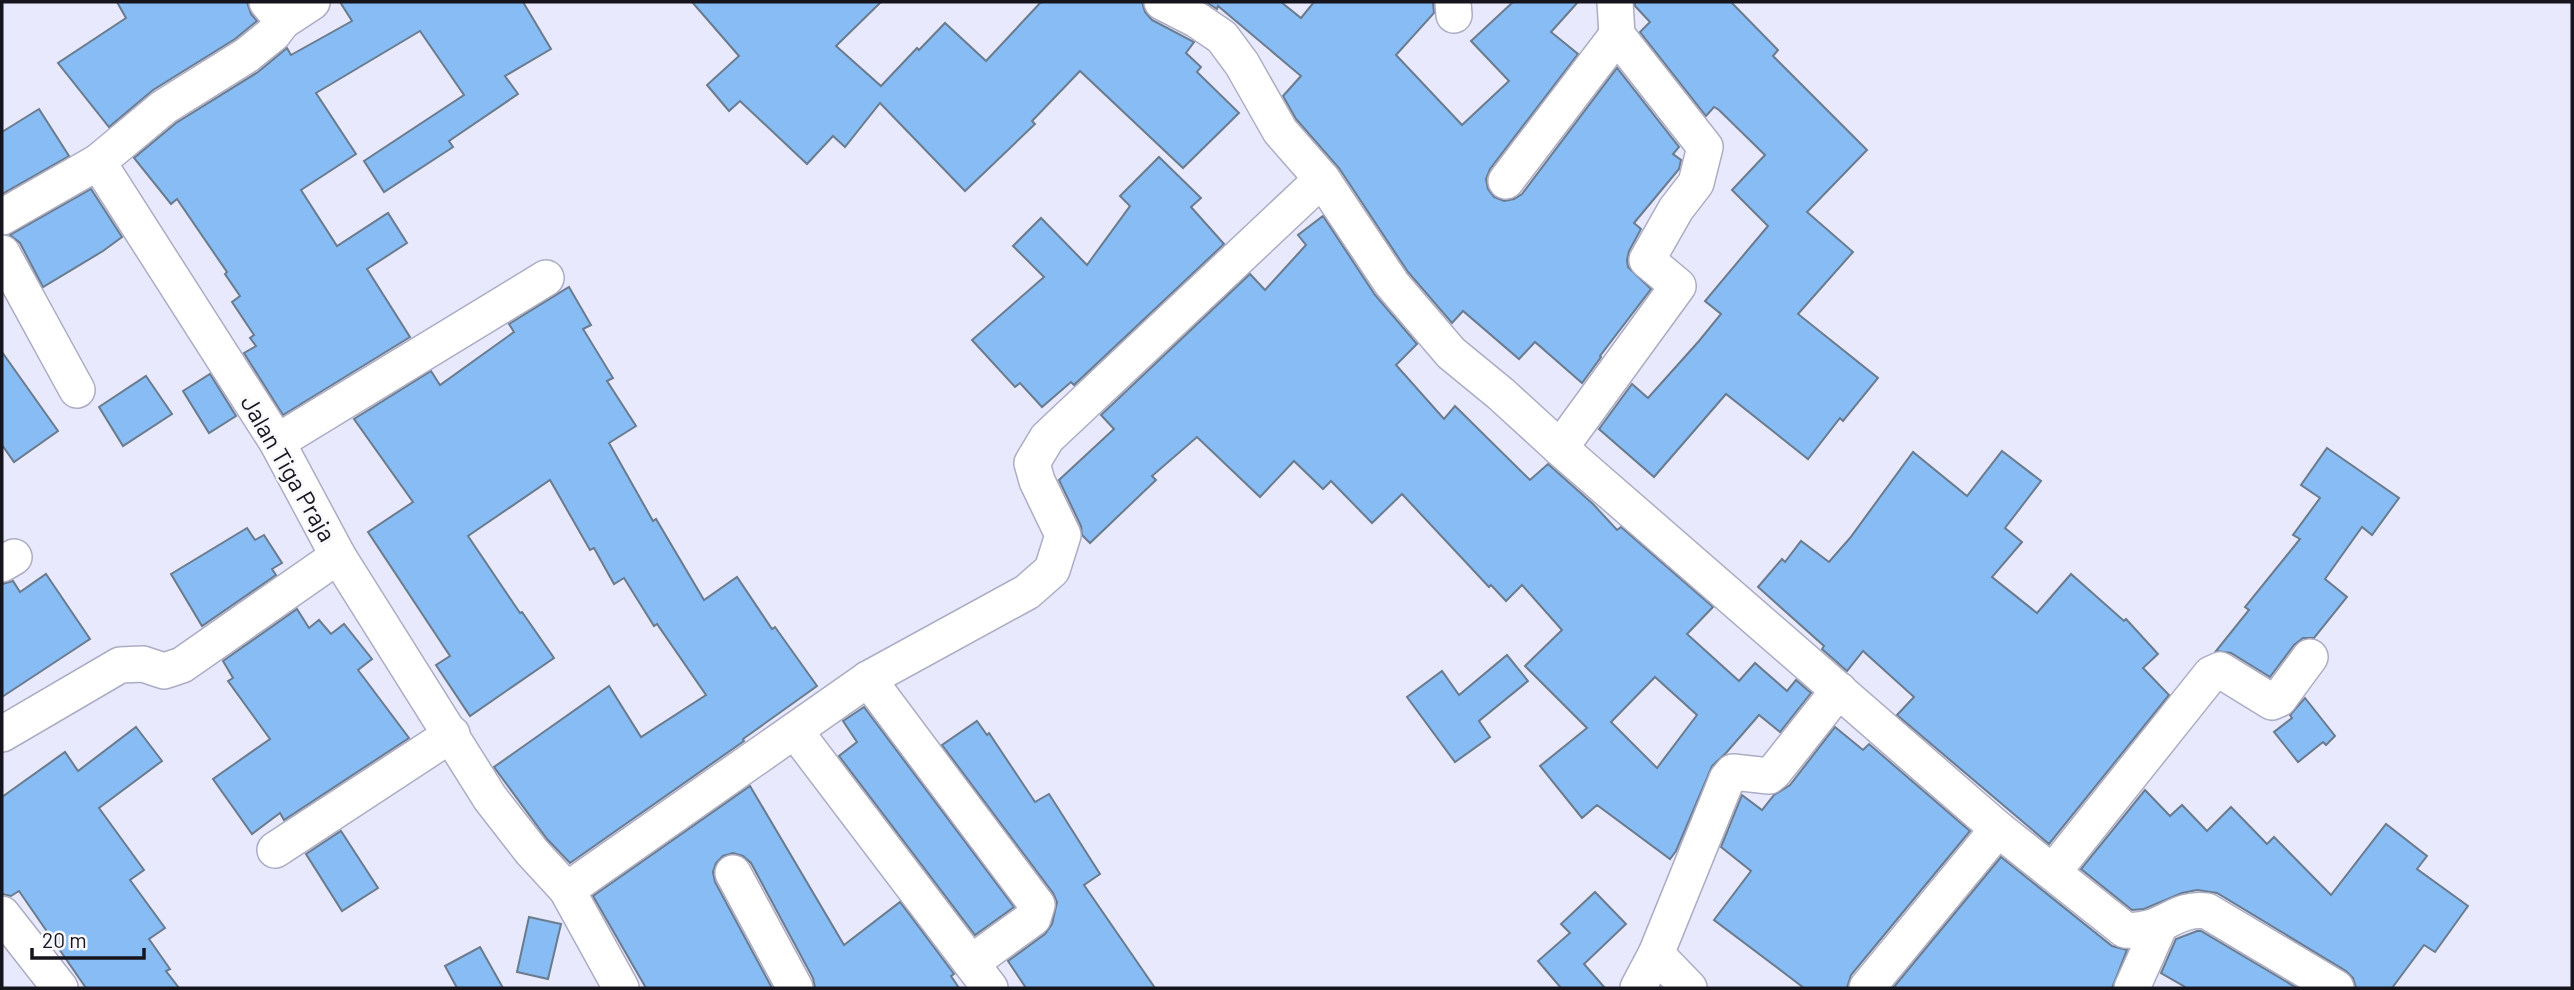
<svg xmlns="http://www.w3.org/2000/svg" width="2574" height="990" viewBox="0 0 2574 990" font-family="Barlow,sans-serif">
<rect width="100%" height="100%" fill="#e8e9fd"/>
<g fill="#87bcf5" stroke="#6a7b8d" stroke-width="2" fill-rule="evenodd">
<path d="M 117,2 L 247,2 L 251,14 L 257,21 L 235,39 L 153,90 L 109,127 L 58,63 L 126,18 Z"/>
<path d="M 340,2 L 523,2 L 551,49 L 505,76 L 518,94 L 449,141 L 453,147 L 384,192 L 364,161 L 464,95 L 420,31 L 316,93 L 356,154 L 301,190 L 337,246 L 388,213 L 407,243 L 367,269 L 410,337 L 283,415 L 244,353 L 256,346 L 250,338 L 254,335 L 232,302 L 240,296 L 225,274 L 227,272 L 177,199 L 171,204 L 134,158 L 176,123 L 258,72 L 287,48 L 291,55 L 352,21 Z"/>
<path d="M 692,2 L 881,2 L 836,46 L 881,86 L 917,48 L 919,50 L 945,23 L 986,61 L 1041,2 L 1142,2 L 1145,12 L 1152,20 L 1194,42 L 1186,53 L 1201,67 L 1197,72 L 1239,113 L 1183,168 L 1080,71 L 1032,121 L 1035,124 L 965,191 L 880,103 L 845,147 L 833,136 L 807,164 L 740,101 L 729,111 L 707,85 L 739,56 Z"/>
<path d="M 1206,2 L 1281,2 L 1301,18 L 1314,2 L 1433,2 L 1434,13 L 1396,55 L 1462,125 L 1509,81 L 1471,41 L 1513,2 L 1578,2 L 1551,32 L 1578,54 L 1490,169 L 1486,179 L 1488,189 L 1494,197 L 1504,201 L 1514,199 L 1522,194 L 1617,68 L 1679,147 L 1673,154 L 1681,160 L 1679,169 L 1634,223 L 1641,229 L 1629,251 L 1627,260 L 1628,267 L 1651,289 L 1600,356 L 1601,357 L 1582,383 L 1535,342 L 1519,359 L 1463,311 L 1452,323 L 1408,272 L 1339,168 L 1296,119 L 1283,96 L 1301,76 L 1218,6 L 1217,9 Z"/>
<path d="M 1635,2 L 1731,2 L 1778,50 L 1773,56 L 1867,150 L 1807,212 L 1853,252 L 1798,314 L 1878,378 L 1843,421 L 1840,418 L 1808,459 L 1726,394 L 1654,477 L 1599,429 L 1632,384 L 1648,398 L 1699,341 L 1721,314 L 1705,301 L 1768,226 L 1732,190 L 1765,155 L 1719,110 L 1714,107 L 1706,116 L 1640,32 L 1650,22 L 1635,6 Z"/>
<path d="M 39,109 L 69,156 L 2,194 L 2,132 Z"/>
<path d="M 1159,157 L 1201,198 L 1191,207 L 1224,244 L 1074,385 L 1071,382 L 1042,407 L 1020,383 L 1015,387 L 972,340 L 1044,277 L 1013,246 L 1041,218 L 1087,265 L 1130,206 L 1120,196 Z"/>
<path d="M 91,189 L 122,237 L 103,251 L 43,287 L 20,243 L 10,235 Z"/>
<path d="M 1323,216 L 1375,295 L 1417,344 L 1396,365 L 1444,419 L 1455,406 L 1530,480 L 1548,464 L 1593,504 L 1617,530 L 1621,527 L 1713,607 L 1687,634 L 1739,681 L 1755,663 L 1787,691 L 1796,680 L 1811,693 L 1780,732 L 1759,715 L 1726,753 L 1712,766 L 1676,851 L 1670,859 L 1597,805 L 1582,818 L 1540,766 L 1587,728 L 1525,666 L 1562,630 L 1522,585 L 1506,601 L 1491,585 L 1489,587 L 1402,494 L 1372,523 L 1331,481 L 1323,489 L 1294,461 L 1260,497 L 1197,437 L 1152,476 L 1156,480 L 1090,543 L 1082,535 L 1081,526 L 1059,480 L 1114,429 L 1101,415 L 1250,274 L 1265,290 L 1306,245 L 1298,235 ZM 1655,677 L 1697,715 L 1657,768 L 1611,722 Z"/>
<path d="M 569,287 L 591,325 L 583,329 L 613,378 L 607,381 L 636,426 L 609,443 L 653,521 L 656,519 L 704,600 L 737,577 L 772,629 L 775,627 L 817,686 L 743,739 L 744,741 L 570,863 L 547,839 L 494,767 L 609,686 L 641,737 L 706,695 L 657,624 L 654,626 L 624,578 L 614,584 L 594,548 L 590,550 L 550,480 L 468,536 L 520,613 L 522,612 L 554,658 L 470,716 L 436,665 L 450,656 L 368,532 L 413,502 L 354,419 L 431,371 L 440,385 L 514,332 L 509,324 Z"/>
<path d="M 2,352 L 58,431 L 14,462 L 2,445 Z"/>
<path d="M 210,374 L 236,416 L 209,433 L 183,391 Z"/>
<path d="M 146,376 L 172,414 L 123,446 L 99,407 Z"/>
<path d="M 2327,448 L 2399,498 L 2372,535 L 2362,527 L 2325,579 L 2347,597 L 2314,638 L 2303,638 L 2294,645 L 2270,677 L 2231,653 L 2216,651 L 2249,610 L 2245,607 L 2300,539 L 2293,535 L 2320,498 L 2301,485 Z"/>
<path d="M 2002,451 L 2041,481 L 2005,528 L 2022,542 L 1992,577 L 2037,613 L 2071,574 L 2124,621 L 2126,619 L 2158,654 L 2143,668 L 2169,695 L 2049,844 L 1897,715 L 1914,697 L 1863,651 L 1847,671 L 1822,649 L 1824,646 L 1758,587 L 1782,559 L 1785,562 L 1801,541 L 1829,562 L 1850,538 L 1913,452 L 1967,496 Z"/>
<path d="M 247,528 L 255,540 L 264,535 L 282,563 L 272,569 L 276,575 L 202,626 L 171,574 Z"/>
<path d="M 46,574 L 90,639 L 2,697 L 2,584 L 13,581 L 20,592 Z"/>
<path d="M 297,609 L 309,628 L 319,620 L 331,634 L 344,624 L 372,659 L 358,670 L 409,738 L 284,820 L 280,813 L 252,834 L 213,779 L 270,739 L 228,681 L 233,678 L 223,661 Z"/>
<path d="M 1507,655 L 1528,681 L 1479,721 L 1490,737 L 1455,762 L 1407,697 L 1442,671 L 1459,695 Z"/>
<path d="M 2305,698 L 2335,736 L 2326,745 L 2323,742 L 2298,762 L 2274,732 L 2292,718 L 2290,715 Z"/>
<path d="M 864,707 L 1014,907 L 975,935 L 839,756 L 857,742 L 843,721 Z"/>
<path d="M 977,721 L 987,735 L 989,733 L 1035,802 L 1049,794 L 1100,874 L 1084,885 L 1155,988 L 1026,988 L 1008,961 L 1045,934 L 1052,924 L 1057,902 L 1053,893 L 942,745 Z"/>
<path d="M 136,727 L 162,761 L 99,808 L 144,870 L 130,880 L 165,928 L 149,939 L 170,969 L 166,971 L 179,988 L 86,988 L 19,891 L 11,896 L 2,894 L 2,797 L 65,752 L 78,771 Z"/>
<path d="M 1835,727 L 1863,750 L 1869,744 L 1970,831 L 1851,975 L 1847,988 L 1804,988 L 1714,920 L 1751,871 L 1721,847 L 1742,795 L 1762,810 L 1774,795 L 1790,785 Z"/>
<path d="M 750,786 L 844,945 L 900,902 L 954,974 L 951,976 L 959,988 L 815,988 L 813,978 L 751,863 L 743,856 L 733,853 L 723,856 L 716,863 L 713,872 L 715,882 L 772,988 L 646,988 L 593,896 Z"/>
<path d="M 2145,790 L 2170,816 L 2182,805 L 2207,831 L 2231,807 L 2267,844 L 2274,837 L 2331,895 L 2386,824 L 2427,856 L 2417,869 L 2468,906 L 2435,952 L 2424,945 L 2392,988 L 2356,988 L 2353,978 L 2346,971 L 2217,893 L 2197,890 L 2182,893 L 2144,909 L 2132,910 L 2081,869 Z"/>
<path d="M 341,831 L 378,888 L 342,911 L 306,854 Z"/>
<path d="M 2001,857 L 2112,946 L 2127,950 L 2112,988 L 1893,988 Z"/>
<path d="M 1595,892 L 1626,924 L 1584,964 L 1605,988 L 1561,988 L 1538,961 L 1570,933 L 1561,924 Z"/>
<path d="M 529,917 L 561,924 L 548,979 L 517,972 Z"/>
<path d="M 2197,931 L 2201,931 L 2297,988 L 2187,988 L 2161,973 L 2176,939 Z"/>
<path d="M 480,947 L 503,988 L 457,988 L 445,966 Z"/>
</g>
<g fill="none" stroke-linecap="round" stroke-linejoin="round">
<defs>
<g id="minor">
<path d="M 1162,2 L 1197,20 L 1222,37 L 1242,64 L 1280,131 L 1322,179"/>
<path d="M 1453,2 L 1454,15"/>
<path d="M 283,21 L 312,2"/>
<path d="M 98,162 L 277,442 L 338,556 L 490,798 L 532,852 L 567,890 L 621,988"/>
<path d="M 1506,181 L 1617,35"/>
<path d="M 2,217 L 98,162 L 164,107 L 247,55 L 273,34 L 283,21 L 267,2"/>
<path d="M 2,253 L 77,390"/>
<path d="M 277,442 L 546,278"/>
<path d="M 1560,448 L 1998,829 L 2125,930 C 2162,934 2175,906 2207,911 L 2336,988"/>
<path d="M 2,564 L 14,557"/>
<path d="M 868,679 L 1037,905 L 1033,918 L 971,963"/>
<path d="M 795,731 L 990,988"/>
<path d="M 2,734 L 120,665 L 143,664 L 164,671 L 182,665 L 338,556"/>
<path d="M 275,850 L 452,734"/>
<path d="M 2053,872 L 2211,674 L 2220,670 L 2272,702 L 2279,699 L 2310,657"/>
<path d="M 733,873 L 795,988"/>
<path d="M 567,890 L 868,679 L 1027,592 L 1052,570 L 1063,535 L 1037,481 L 1032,463 L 1047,438 L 1322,179 L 1392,284 L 1451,353 L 1501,394 L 1560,448 L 1678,286 L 1647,260 L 1676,209 L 1696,183 L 1705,147 L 1617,35 L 1615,2"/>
<path d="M 2,914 L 60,988"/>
<path d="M 1656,954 L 1689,988"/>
<path d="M 1638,988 L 1656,954 L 1727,779 L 1733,772 L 1769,776 L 1774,772 L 1839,690"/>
<path d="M 1867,988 L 1998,829"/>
<path d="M 2132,988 L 2160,925"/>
</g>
</defs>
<use href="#minor" stroke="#acadc4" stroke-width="38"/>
<use href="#minor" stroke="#fff" stroke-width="35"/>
</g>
<g text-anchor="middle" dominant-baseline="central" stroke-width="5" stroke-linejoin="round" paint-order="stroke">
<g font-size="24" fill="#16151e" stroke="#f7f7fc">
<text transform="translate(289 468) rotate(60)">Jalan Tiga Praja</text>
</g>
</g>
<rect width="2574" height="990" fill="none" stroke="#16151e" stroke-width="7"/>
<path d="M32 948v10h112v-10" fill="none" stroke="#16151e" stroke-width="3.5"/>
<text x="42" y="948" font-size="21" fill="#16151e" stroke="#f7f7fc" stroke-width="5" paint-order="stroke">20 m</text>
</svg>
